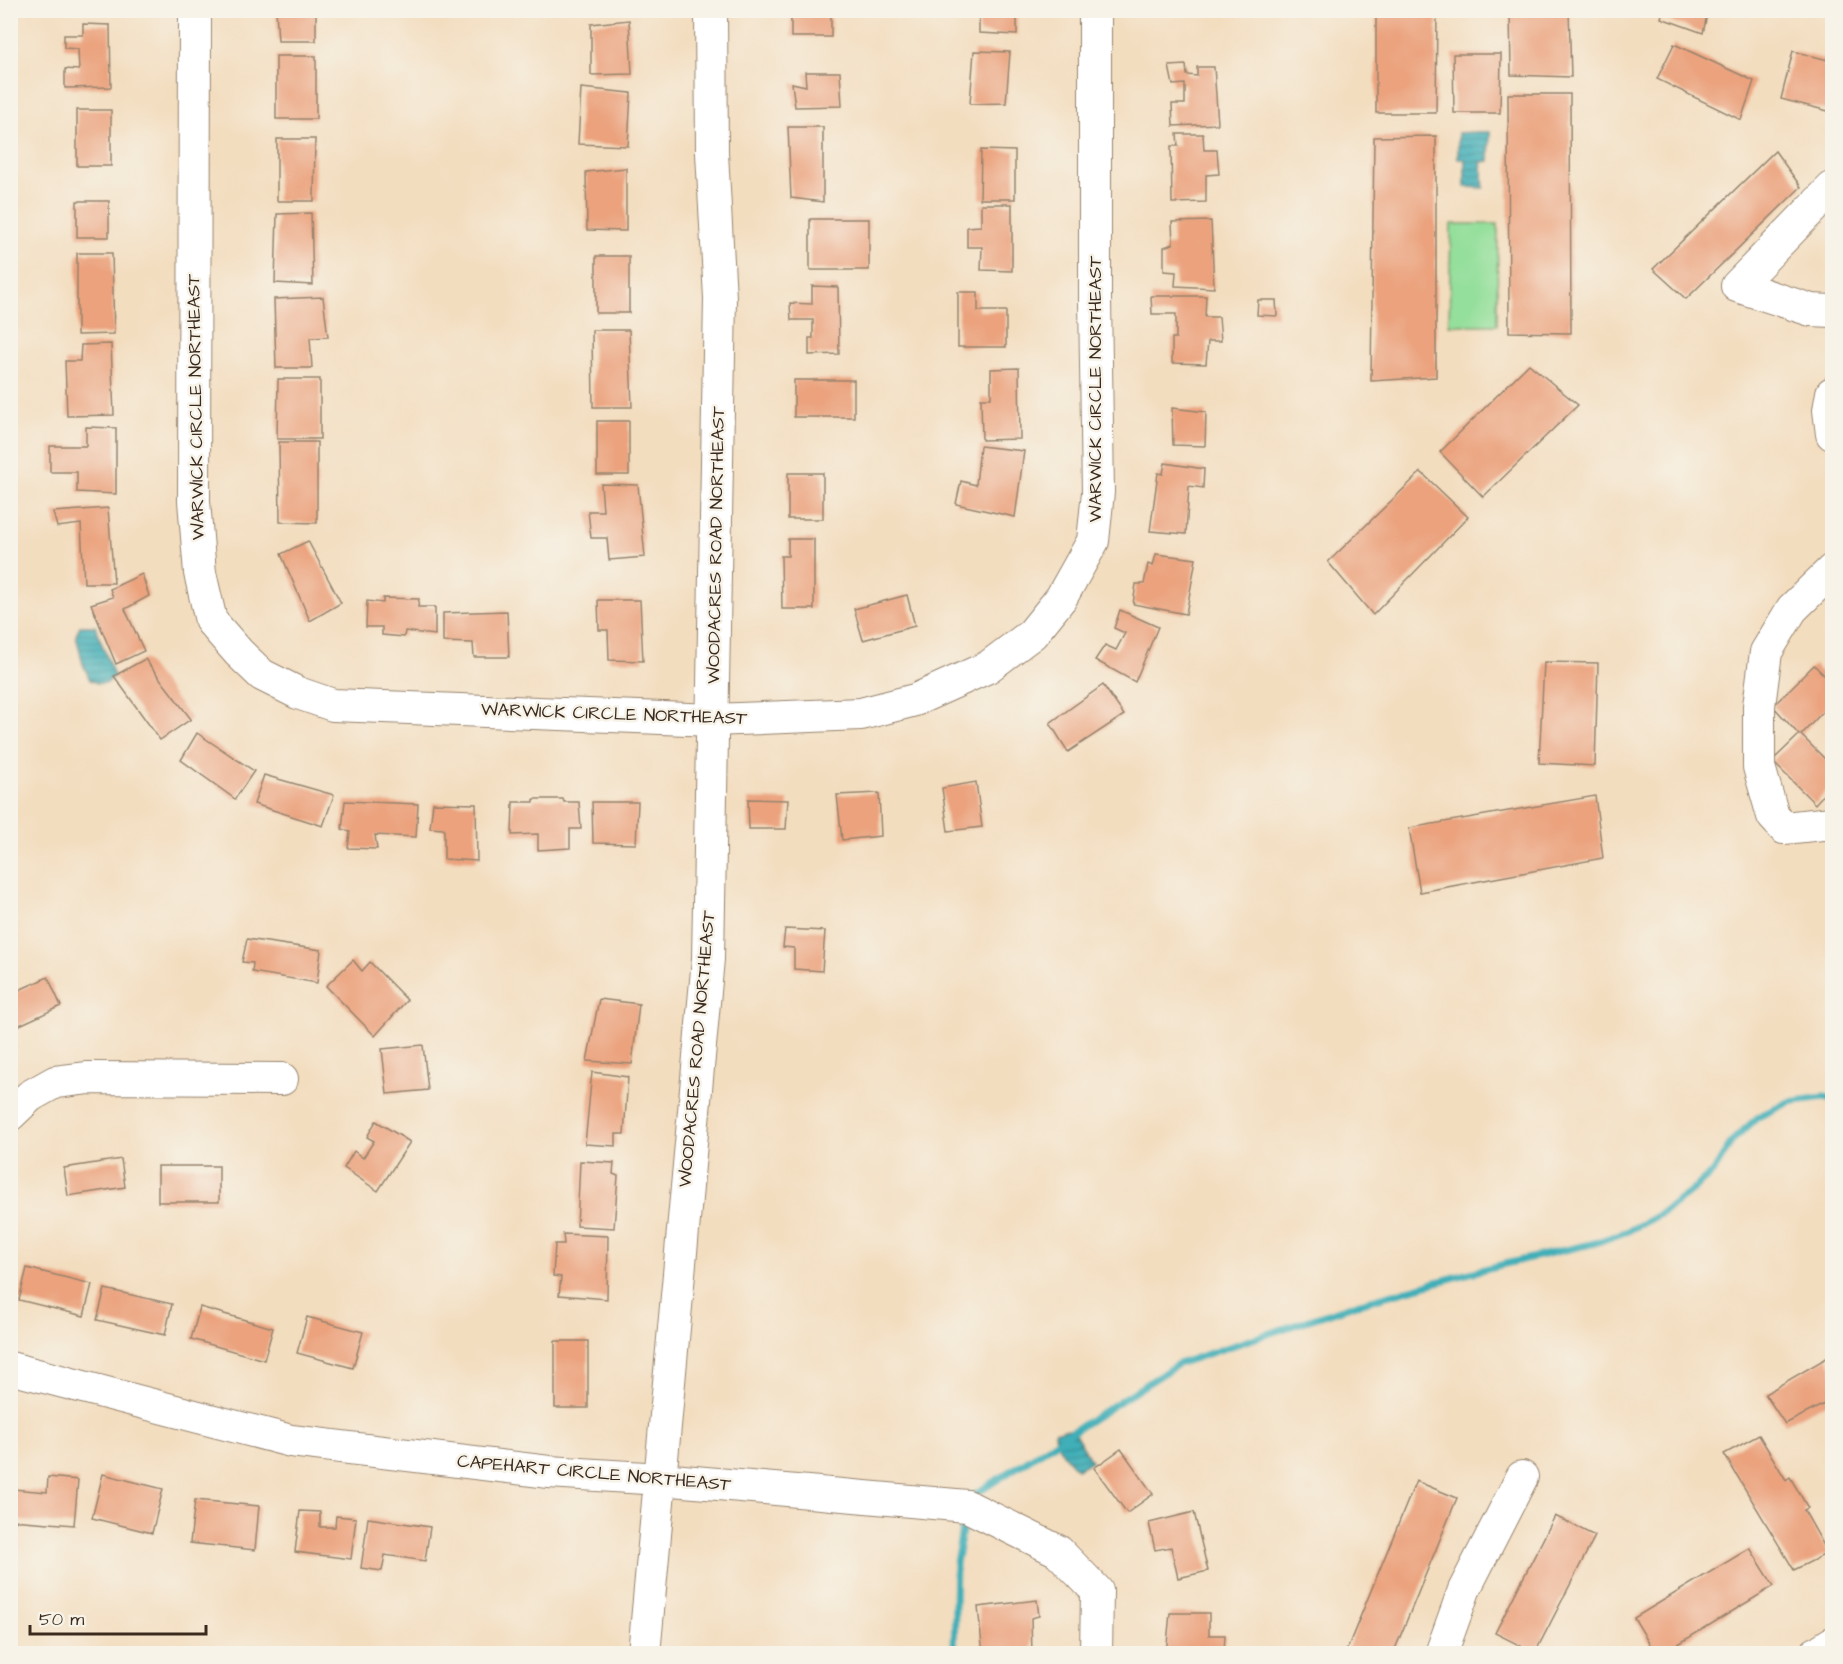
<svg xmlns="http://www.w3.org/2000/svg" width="1843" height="1664" viewBox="0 0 1843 1664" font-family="'Architects Daughter',sans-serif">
<defs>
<pattern id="water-rules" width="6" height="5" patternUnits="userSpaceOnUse" patternTransform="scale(1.5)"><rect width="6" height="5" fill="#3fafb8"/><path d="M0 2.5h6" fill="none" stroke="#368f95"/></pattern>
</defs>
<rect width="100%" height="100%" fill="#f7f3e8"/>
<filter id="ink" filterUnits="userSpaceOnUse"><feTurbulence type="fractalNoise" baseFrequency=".0167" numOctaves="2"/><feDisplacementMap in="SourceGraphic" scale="12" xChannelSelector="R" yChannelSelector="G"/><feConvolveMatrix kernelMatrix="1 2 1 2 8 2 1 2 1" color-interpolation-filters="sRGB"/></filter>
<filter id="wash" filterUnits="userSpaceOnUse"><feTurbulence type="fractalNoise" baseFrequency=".008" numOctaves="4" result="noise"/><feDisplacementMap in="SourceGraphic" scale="24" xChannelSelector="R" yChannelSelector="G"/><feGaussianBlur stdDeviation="1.35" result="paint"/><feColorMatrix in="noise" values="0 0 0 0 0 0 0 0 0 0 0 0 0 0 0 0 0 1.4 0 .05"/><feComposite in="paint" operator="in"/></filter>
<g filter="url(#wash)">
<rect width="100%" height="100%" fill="#f3ddbf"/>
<path fill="#94df9b" stroke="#68845c" stroke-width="1.5" d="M 1451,224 L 1498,224 L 1497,325 L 1449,325 Z"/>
<g fill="url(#water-rules)" stroke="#3d6c6b" stroke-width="1.5">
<path d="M 1478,132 L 1490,132 L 1489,161 L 1481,162 L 1484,188 L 1465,187 L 1465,159 L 1458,159 L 1458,133 Z"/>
<path d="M 80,626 L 95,626 L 114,676 L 107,683 L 97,683 L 90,680 L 83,664 L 76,635 Z"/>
<path d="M 1064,1429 L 1073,1430 L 1091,1461 L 1077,1469 C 1067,1460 1055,1446 1055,1432 Z"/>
</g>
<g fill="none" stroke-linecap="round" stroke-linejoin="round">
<g stroke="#3fafb8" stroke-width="7">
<path d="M 969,1498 L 1178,1364 L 1357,1304 L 1492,1267 L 1595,1243 L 1628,1231 L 1659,1215 L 1688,1194 L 1714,1171 L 1732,1141 L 1758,1117 L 1789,1102 L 1824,1097 L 1832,1099"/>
<path d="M 954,1654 L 956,1563 L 965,1515"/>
</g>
</g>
<g id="blocks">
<g fill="#eba27d">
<path d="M 276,10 L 316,10 L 316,41 L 278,41 Z"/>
<rect x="791" y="10" width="40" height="27"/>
<path d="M 979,10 L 1017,10 L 1017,35 L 979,33 Z"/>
<path d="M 1376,10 L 1437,10 L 1436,113 L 1376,113 Z"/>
<path d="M 1510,10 L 1569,10 L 1571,77 L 1511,75 Z"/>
<path d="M 1663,10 L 1708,10 L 1703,33 L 1661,18 Z"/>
<path d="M 629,20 L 632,74 L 591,75 L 591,24 Z"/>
<path d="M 83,24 L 110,25 L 111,87 L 65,88 L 65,69 L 79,70 L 78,49 L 64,48 L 64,35 L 83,35 Z"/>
<path d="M 1674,44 L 1754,81 L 1741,120 L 1657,79 Z"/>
<path d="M 974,51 L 1010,52 L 1006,103 L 970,104 Z"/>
<path d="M 1793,51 L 1832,61 L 1832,112 L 1781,99 Z"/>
<path d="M 1453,54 L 1501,54 L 1500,113 L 1454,113 Z"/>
<rect x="276" y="56" width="40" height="63"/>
<path d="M 1186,65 L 1187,75 L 1197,76 L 1197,67 L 1214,67 L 1218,124 L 1173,126 L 1172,104 L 1185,104 L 1185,84 L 1173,85 L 1169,66 Z"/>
<path d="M 805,72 L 840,72 L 842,106 L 795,107 L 792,83 L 806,86 Z"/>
<path d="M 581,88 L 631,93 L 628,146 L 578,144 Z"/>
<path d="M 1508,94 L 1570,94 L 1571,333 L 1509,332 Z"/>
<rect x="77" y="110" width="34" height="56"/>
<path d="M 788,127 L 823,127 L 823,202 L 791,198 Z"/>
<path d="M 1177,134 L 1203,134 L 1204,150 L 1217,150 L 1219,174 L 1206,175 L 1206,202 L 1172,203 L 1171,146 L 1178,146 Z"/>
<path d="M 1436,136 L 1436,377 L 1371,381 L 1374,137 Z"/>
<path d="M 277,139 L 315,139 L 314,201 L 277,201 Z"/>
<path d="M 981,150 L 1015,151 L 1015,199 L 980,199 Z"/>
<path d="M 1775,151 L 1801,187 L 1686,299 L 1653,269 Z"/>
<path d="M 626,168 L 626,231 L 587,230 L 586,172 Z"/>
<rect x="77" y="201" width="32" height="36"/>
<path d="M 981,204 L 1012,204 L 1012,271 L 981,270 L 982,247 L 967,247 L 967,227 L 981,226 Z"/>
<path d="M 311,213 L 313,285 L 275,283 L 277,214 Z"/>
<rect x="810" y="219" width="59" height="51"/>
<path d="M 1211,221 L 1214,288 L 1175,286 L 1176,272 L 1164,271 L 1164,247 L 1173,244 L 1172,222 Z"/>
<path d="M 77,253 L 112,253 L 114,334 L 77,335 Z"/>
<rect x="596" y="256" width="33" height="57"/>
<path d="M 812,286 L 838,287 L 839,354 L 809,355 L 809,338 L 813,338 L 813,320 L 791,320 L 790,303 L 812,304 Z"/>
<path d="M 958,292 L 978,292 L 978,311 L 1006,311 L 1006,347 L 958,347 Z"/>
<path d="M 1151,296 L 1206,296 L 1205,317 L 1219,317 L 1221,341 L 1208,341 L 1206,364 L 1172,363 L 1172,338 L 1176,338 L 1176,314 L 1152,314 Z"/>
<path d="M 323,297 L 328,337 L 310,338 L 312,368 L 276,368 L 274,299 Z"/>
<path d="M 1258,300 L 1276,300 L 1277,316 L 1257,315 Z"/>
<path d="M 592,330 L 629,330 L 632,407 L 593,407 Z"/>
<path d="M 111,344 L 114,415 L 67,416 L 65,361 L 80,361 L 81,345 Z"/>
<path d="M 1529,364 L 1578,405 L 1483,497 L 1440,452 Z"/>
<path d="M 1019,368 L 1020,439 L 982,440 L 981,398 L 991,398 L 991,369 Z"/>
<path d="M 278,379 L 320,379 L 320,439 L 277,439 Z"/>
<rect x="794" y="380" width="60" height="37"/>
<path d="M 1172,408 L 1206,412 L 1205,446 L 1173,445 Z"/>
<rect x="597" y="421" width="32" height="54"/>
<path d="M 86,427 L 116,428 L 116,494 L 77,492 L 77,472 L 50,472 L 50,446 L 86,446 Z"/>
<path d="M 279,442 L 317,442 L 317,523 L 280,522 Z"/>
<path d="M 980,446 L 1024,451 L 1015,517 L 956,504 L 961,481 L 976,485 Z"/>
<path d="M 1165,463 L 1204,469 L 1203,488 L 1189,486 L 1186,534 L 1150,531 L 1158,473 L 1163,474 Z"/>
<path d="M 1421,472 L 1468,517 L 1373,615 L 1328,562 Z"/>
<rect x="788" y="473" width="35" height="46"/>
<path d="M 601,484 L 638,485 L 645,557 L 609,560 L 607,538 L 591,538 L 588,511 L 603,511 Z"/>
<path d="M 108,508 L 114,583 L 84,583 L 81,524 L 57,527 L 53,512 Z"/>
<path d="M 788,539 L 814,539 L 814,609 L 782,609 L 781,556 L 788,556 Z"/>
<path d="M 308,541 L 341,603 L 310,621 L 281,554 Z"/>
<path d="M 1156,554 L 1196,559 L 1186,614 L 1133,604 L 1136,584 L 1144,584 L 1148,564 L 1153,566 Z"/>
<path d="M 142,574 L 149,596 L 125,609 L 144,651 L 116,664 L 91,604 L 113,597 L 110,589 Z"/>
<path d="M 907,595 L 915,626 L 863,640 L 854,609 Z"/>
<path d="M 383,598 L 419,599 L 418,607 L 435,607 L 435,635 L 405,631 L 404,637 L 382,635 L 382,627 L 366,627 L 367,601 L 383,603 Z"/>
<path d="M 598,600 L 640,600 L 643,661 L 609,660 L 608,630 L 599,630 Z"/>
<path d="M 1120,610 L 1158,627 L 1135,682 L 1095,660 L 1105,645 L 1116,650 L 1125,633 L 1114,628 Z"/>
<path d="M 507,611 L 509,657 L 474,657 L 473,643 L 443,642 L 443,613 Z"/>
<path d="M 145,659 L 191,719 L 160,740 L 114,676 Z"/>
<path d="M 1544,662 L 1598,663 L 1595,766 L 1539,763 Z"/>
<path d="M 1814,665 L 1832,683 L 1832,702 L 1801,735 L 1832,766 L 1832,785 L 1815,804 L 1772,761 L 1799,735 L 1773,706 Z"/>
<path d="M 1103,685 L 1124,715 L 1068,752 L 1050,723 Z"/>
<path d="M 197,733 L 254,771 L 235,799 L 181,760 Z"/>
<path d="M 264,775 L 334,795 L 323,826 L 254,804 Z"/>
<path d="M 976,782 L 982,827 L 948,831 L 942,788 Z"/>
<path d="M 879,793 L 881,836 L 842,840 L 837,795 Z"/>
<path d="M 1595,796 L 1603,858 L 1420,892 L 1409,828 Z"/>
<path d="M 534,799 L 563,799 L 564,802 L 579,802 L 581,829 L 570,829 L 570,848 L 538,850 L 538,834 L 512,835 L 513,802 L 534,802 Z"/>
<path d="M 748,799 L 788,800 L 786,829 L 749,829 Z"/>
<path d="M 345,801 L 418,804 L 416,837 L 375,835 L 377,849 L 348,848 L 350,832 L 342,829 Z"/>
<path d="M 592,802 L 638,802 L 636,844 L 593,843 Z"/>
<path d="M 433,803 L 476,804 L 477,861 L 444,859 L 444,829 L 430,828 Z"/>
<path d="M 785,929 L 825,931 L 822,971 L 794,969 L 794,948 L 783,947 Z"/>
<path d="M 247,939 L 321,950 L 317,983 L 252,972 L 253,963 L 242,962 Z"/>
<path d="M 353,960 L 362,971 L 370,962 L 407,1000 L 375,1036 L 326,986 Z"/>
<path d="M 48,977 L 61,1006 L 11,1029 L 10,994 Z"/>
<path d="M 599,999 L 639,1004 L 632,1064 L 587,1061 Z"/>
<path d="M 423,1045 L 428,1090 L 387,1094 L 382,1049 Z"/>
<path d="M 592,1072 L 628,1077 L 624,1134 L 616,1134 L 616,1146 L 585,1144 Z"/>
<path d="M 376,1121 L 410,1142 L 378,1191 L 344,1168 L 354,1151 L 363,1158 L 374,1141 L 367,1137 Z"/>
<path d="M 121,1159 L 125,1187 L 68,1196 L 64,1168 Z"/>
<path d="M 580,1161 L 614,1163 L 613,1174 L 618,1176 L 614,1228 L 577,1226 Z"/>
<rect x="158" y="1166" width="61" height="36"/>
<path d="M 563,1234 L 608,1236 L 607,1299 L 559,1295 L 561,1277 L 553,1276 L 555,1244 L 564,1244 Z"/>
<path d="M 27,1268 L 92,1284 L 84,1316 L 19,1300 Z"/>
<path d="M 105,1289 L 172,1304 L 165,1335 L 97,1320 Z"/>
<path d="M 200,1307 L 273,1328 L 264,1360 L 191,1339 Z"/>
<path d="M 307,1317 L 363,1332 L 353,1368 L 297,1353 Z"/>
<rect x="555" y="1341" width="33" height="67"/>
<path d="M 1828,1357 L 1832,1367 L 1832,1400 L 1785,1424 L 1765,1394 Z"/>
<path d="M 1759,1435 L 1786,1480 L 1790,1477 L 1808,1508 L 1804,1510 L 1828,1553 L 1794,1570 L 1724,1454 Z"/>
<path d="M 1121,1449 L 1153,1494 L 1127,1513 L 1094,1468 Z"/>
<path d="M 103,1474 L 163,1489 L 152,1533 L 92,1518 Z"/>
<path d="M 48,1477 L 78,1480 L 74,1525 L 11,1520 L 13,1489 L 47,1492 Z"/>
<path d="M 1416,1481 L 1457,1498 L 1393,1654 L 1345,1654 Z"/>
<path d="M 195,1500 L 259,1506 L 255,1550 L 190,1543 Z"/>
<path d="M 300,1511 L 320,1512 L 320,1527 L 335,1527 L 336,1516 L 356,1518 L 351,1559 L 295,1552 Z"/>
<path d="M 1194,1512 L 1208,1571 L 1178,1578 L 1171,1547 L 1155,1550 L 1149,1523 Z"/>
<path d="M 1555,1516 L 1595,1536 L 1535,1653 L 1495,1633 Z"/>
<path d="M 368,1518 L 430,1527 L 425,1561 L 385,1555 L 382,1571 L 361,1568 Z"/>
<path d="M 1750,1548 L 1774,1586 L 1662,1654 L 1656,1654 L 1634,1618 Z"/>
<path d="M 1037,1600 L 1039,1616 L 1031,1618 L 1032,1654 L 983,1654 L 978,1607 Z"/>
<path d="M 1170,1613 L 1209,1613 L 1209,1635 L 1225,1635 L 1224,1654 L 1166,1654 Z"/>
</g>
</g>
</g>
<g filter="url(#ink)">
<use href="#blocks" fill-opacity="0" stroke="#97846e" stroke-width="1.5"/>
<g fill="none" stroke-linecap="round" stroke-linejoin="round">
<defs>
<g id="minor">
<path d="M 195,10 L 194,501 L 200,573 L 211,621 L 239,653 L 262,675 L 298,693 L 333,705 L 713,720 L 861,714 L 915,700 L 955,682 L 988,667 L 1032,634 L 1061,598 L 1093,541 L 1098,492 L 1095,300 L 1095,10"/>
<path d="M 1832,188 L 1737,286 L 1811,310 L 1832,311"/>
<path d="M 1832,393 L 1829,410 L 1832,434"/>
<path d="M 1832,570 L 1792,609 L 1766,652 L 1759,706 L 1759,767 L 1773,816 L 1784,828 L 1832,823"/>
<path d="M 10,1115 L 30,1096 L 55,1082 L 88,1078 L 282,1079"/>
<path d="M 10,1368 L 291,1441 L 549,1472 L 661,1479 L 967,1506 L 1058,1551 L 1097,1591 L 1096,1654"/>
<path d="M 644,1654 L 708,959 L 720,298 L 712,153 L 711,10"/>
<path d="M 1441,1654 L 1464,1590 L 1522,1477"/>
<path d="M 1815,1654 L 1832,1643"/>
</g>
</defs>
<use href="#minor" stroke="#97846e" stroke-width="34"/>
<use href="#minor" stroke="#fff" stroke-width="32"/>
</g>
</g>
<g text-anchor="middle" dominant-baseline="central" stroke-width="5" stroke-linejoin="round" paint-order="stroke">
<g font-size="18" fill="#3b2a1e" stroke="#f7f3e8">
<text transform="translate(1095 389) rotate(-90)">WARWICK CIRCLE NORTHEAST</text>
<text transform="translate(196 407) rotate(-91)">WARWICK CIRCLE NORTHEAST</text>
<text transform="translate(716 545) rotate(-89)">WOODACRES ROAD NORTHEAST</text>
<text transform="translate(614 714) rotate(2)">WARWICK CIRCLE NORTHEAST</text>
<text transform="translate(697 1049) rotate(-85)">WOODACRES ROAD NORTHEAST</text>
<text transform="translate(594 1473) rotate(5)">CAPEHART CIRCLE NORTHEAST</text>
</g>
</g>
<rect width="1843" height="1664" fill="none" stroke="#f7f3e8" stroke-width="36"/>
<path d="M30 1625v9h176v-9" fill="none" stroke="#3b2a1e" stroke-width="3"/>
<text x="39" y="1625" font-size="18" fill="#3b2a1e" stroke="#f7f3e8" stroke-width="4.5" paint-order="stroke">50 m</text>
</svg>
